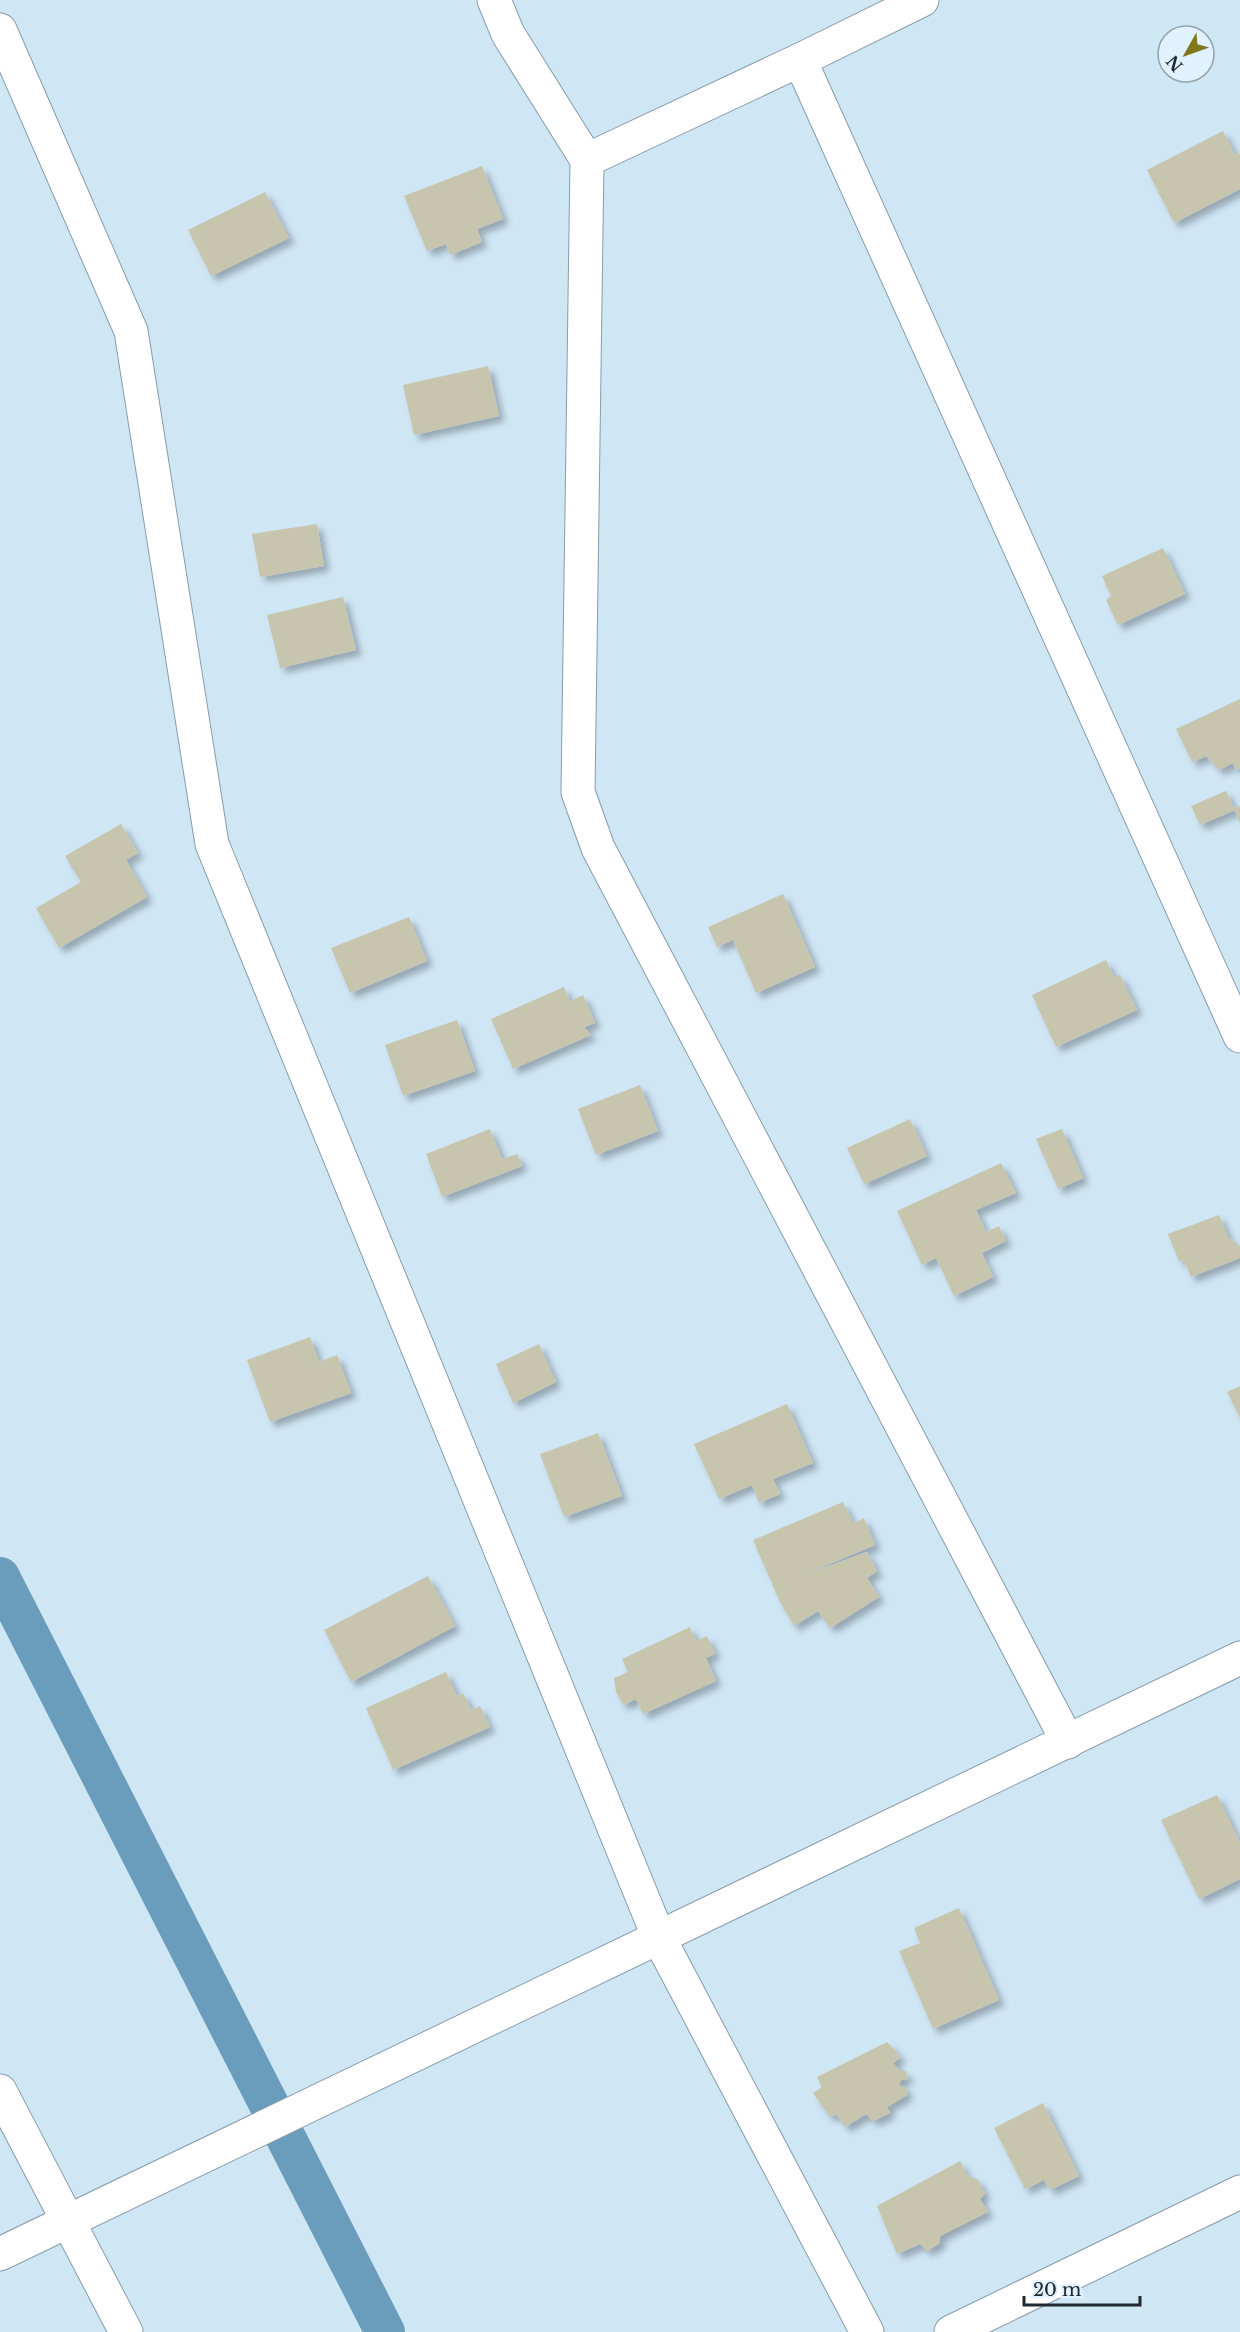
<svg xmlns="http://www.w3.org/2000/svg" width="1240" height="2332" viewBox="0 0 1240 2332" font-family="'Libre Baskerville',serif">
<defs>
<filter id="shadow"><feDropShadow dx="5.5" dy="5.5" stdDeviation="3" flood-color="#0004"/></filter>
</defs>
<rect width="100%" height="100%" fill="#cfe6f5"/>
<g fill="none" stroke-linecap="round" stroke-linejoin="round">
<path stroke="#6a9cbc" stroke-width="40" d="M 0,1577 L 385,2332"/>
</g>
<g fill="#c7c5ae" filter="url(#shadow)">
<path d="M 1223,131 L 1235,155 L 1240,153 L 1240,189 L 1174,223 L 1147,170 Z"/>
<path d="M 482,166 L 503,219 L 477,229 L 482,242 L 450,255 L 446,244 L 427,251 L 404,196 Z"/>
<path d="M 265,192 L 289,238 L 211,276 L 188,230 Z"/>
<path d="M 488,366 L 499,416 L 414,435 L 403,385 Z"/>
<path d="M 317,524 L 324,566 L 260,577 L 252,534 Z"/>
<path d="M 1163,548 L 1185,594 L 1118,625 L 1106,600 L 1111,596 L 1102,576 Z"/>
<path d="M 343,597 L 356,650 L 280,668 L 267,615 Z"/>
<path d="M 1240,699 L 1240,768 L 1236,770 L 1233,763 L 1219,770 L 1206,756 L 1192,762 L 1176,729 Z"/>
<path d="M 1226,791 L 1234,808 L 1240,806 L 1240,823 L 1235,810 L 1200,825 L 1191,806 Z"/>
<path d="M 121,824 L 138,853 L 126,860 L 147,897 L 59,948 L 36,908 L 81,882 L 65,856 Z"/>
<path d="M 783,894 L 815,967 L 756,993 L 733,940 L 717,947 L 708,927 Z"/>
<path d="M 409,917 L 427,961 L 350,993 L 331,948 Z"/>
<path d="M 1106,960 L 1114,977 L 1120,975 L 1137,1010 L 1056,1047 L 1032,995 Z"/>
<path d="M 564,987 L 570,1001 L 583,995 L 595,1023 L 584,1027 L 591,1035 L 513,1069 L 491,1019 Z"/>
<path d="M 457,1020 L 475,1071 L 403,1096 L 385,1045 Z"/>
<path d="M 640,1085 L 658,1131 L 596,1155 L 578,1109 Z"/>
<path d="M 910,1119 L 927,1156 L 864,1184 L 847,1148 Z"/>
<path d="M 490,1129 L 502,1159 L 517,1154 L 522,1166 L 442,1197 L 426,1154 Z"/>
<path d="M 1062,1129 L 1083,1178 L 1058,1189 L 1036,1139 Z"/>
<path d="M 1001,1163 L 1016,1193 L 976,1210 L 986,1232 L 999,1226 L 1006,1241 L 982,1253 L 993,1277 L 954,1296 L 936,1258 L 922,1265 L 897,1211 Z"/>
<path d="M 1219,1215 L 1228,1237 L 1240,1246 L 1240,1258 L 1191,1277 L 1184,1260 L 1179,1261 L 1168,1234 Z"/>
<path d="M 310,1337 L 319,1362 L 337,1355 L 351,1393 L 270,1422 L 247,1360 Z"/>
<path d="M 539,1344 L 556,1382 L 513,1403 L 496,1364 Z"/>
<path d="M 1240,1386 L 1240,1418 L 1227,1392 Z"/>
<path d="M 787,1404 L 813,1463 L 773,1479 L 780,1494 L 759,1503 L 752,1485 L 719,1499 L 694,1444 Z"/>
<path d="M 598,1433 L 622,1496 L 564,1517 L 540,1454 Z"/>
<path d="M 843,1502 L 853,1523 L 864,1518 L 875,1545 L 801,1576 L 867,1552 L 877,1571 L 867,1578 L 879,1597 L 830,1628 L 818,1611 L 794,1626 L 780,1602 L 753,1540 Z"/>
<path d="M 428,1576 L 455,1626 L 351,1682 L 324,1630 Z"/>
<path d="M 690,1627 L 696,1641 L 707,1636 L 715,1654 L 706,1658 L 716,1681 L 643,1714 L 636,1699 L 623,1705 L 616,1692 L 614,1678 L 628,1672 L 622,1659 Z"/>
<path d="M 446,1672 L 457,1696 L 463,1693 L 471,1710 L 480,1706 L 490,1727 L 393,1770 L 366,1708 Z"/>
<path d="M 1217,1795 L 1240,1843 L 1240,1879 L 1199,1899 L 1161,1820 Z"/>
<path d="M 959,1908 L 999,2000 L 933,2029 L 899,1951 L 920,1943 L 914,1928 Z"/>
<path d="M 887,2042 L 901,2057 L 893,2063 L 900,2071 L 906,2071 L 908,2079 L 901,2080 L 899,2085 L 906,2088 L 907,2095 L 887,2107 L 890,2113 L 873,2121 L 866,2114 L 845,2127 L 837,2115 L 829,2116 L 813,2093 L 822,2087 L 817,2077 Z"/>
<path d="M 1043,2103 L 1079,2176 L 1050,2190 L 1044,2180 L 1025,2189 L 994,2128 Z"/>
<path d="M 960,2161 L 967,2175 L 978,2180 L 985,2193 L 980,2199 L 988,2212 L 940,2236 L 940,2243 L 927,2251 L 920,2244 L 897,2254 L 877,2206 Z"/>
</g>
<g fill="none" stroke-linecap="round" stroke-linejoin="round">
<defs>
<g id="street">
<path d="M 494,0 L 508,34 L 587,160 L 578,792 L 598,848 L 1068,1742"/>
<path d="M 0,30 L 131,331 L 212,844 L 659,1938 L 867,2332"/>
<path d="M 800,60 L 1240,1036"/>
<path d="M 587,160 L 800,60 L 922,0"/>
<path d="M 0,2091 L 126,2332"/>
<path d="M 0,2254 L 1240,1658"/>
<path d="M 951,2332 L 1240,2192"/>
</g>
</defs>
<use href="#street" stroke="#879cab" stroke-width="35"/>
<use href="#street" stroke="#fff" stroke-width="33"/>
</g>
<g transform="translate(1186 54) rotate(230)"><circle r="28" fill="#e0f2fe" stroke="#93a2ab" stroke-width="1.5"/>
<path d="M0-4.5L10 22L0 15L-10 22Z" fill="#80781d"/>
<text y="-9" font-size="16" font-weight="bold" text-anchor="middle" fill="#20292e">N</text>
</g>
<path d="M1024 2296v9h116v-9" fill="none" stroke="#20292e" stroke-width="3"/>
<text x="1033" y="2296" font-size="18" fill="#20292e" stroke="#e0f2fe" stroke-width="4.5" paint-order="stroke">20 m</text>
</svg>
